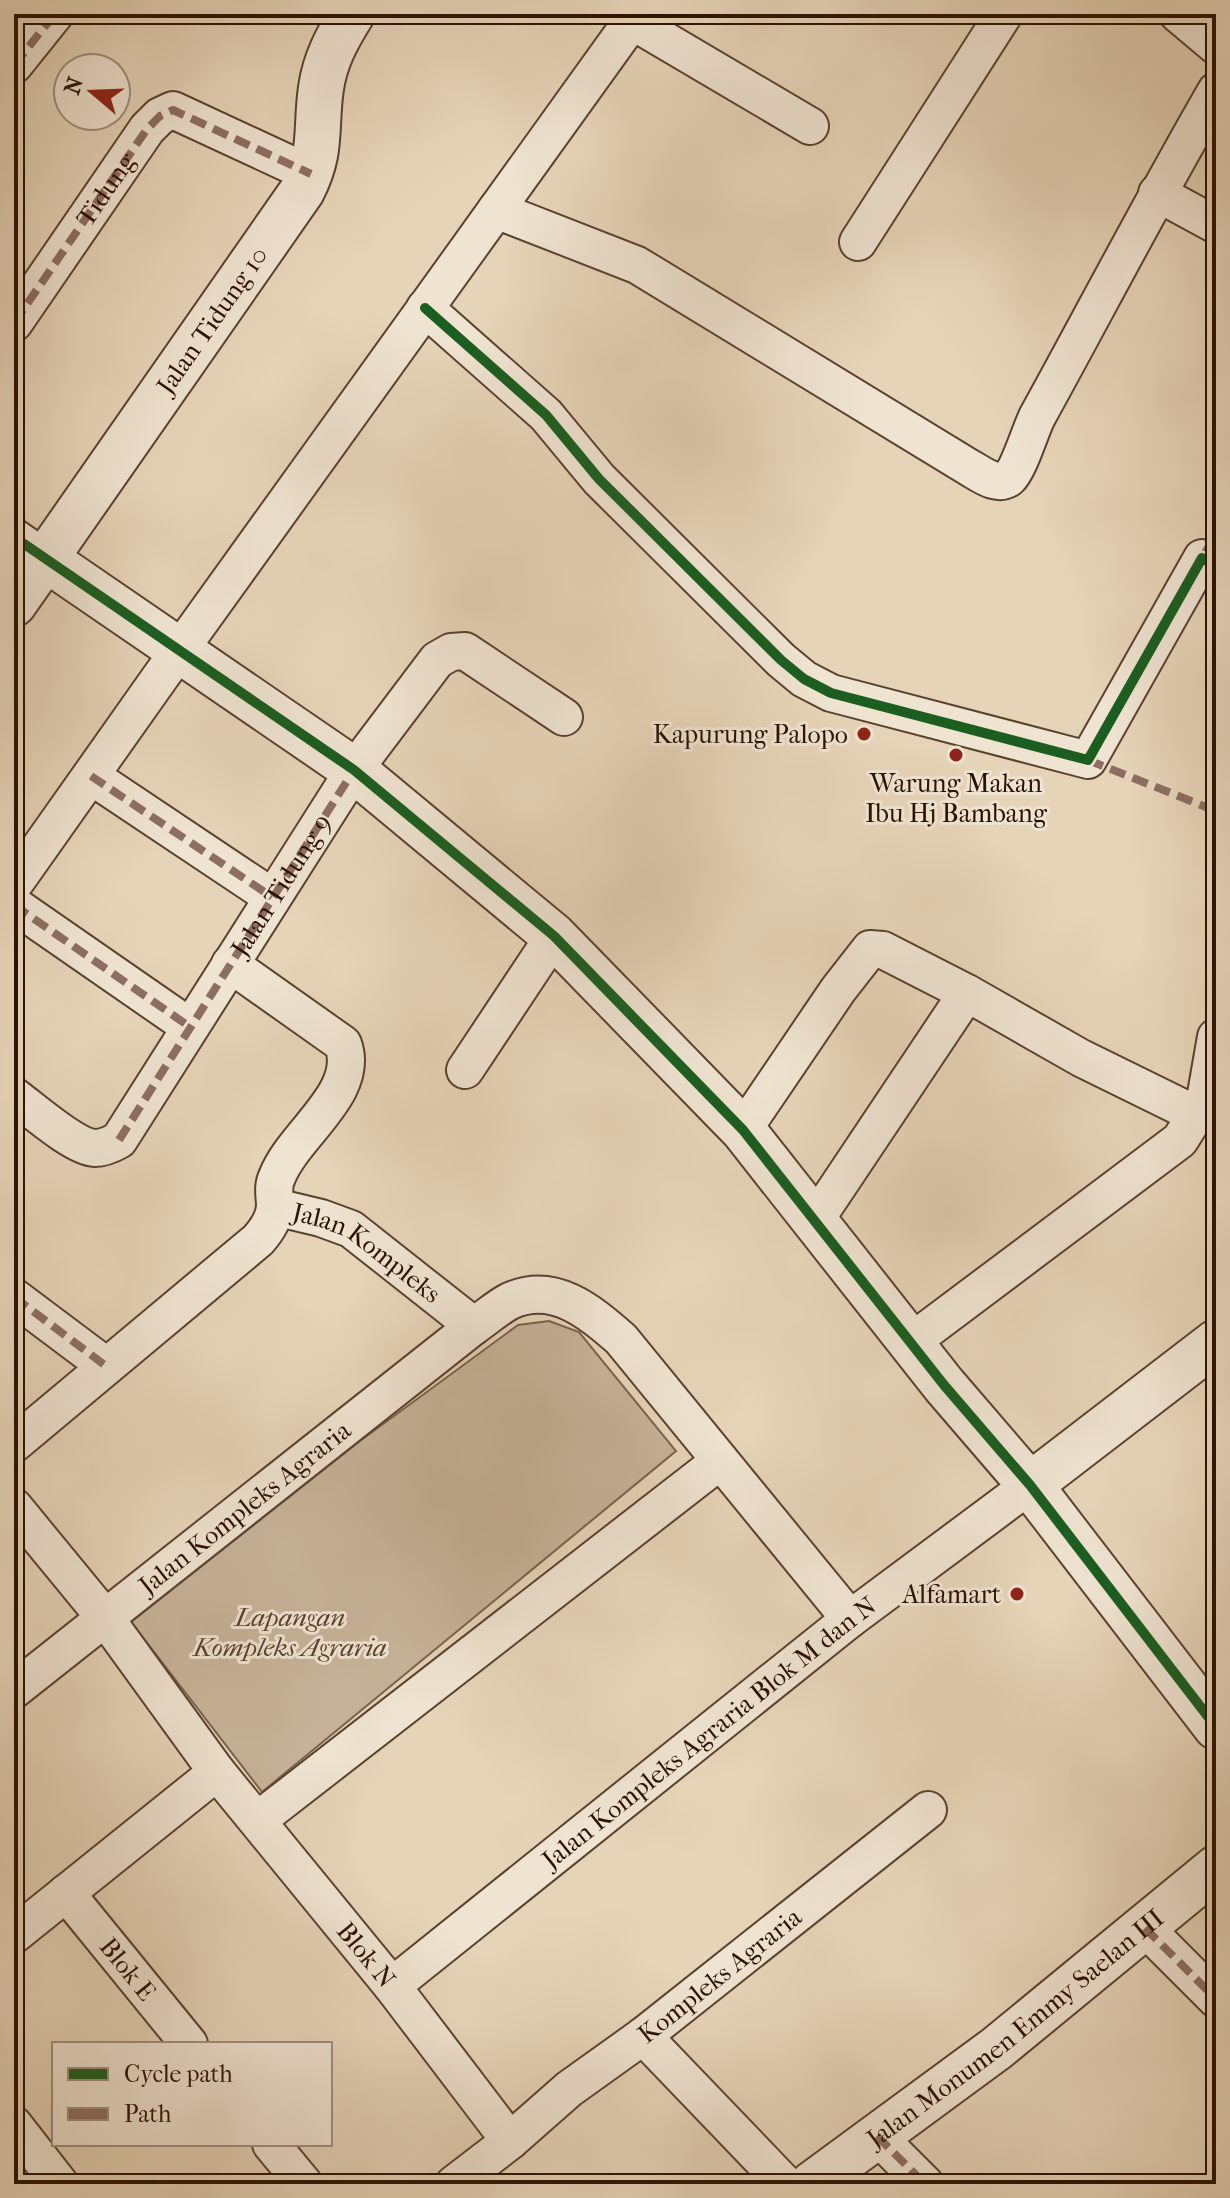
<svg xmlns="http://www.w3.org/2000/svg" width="1230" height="2198" viewBox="0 0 1230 2198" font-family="'IM FELL French Canon',serif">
<rect width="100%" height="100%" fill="#e6d4b8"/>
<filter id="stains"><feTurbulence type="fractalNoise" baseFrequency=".0025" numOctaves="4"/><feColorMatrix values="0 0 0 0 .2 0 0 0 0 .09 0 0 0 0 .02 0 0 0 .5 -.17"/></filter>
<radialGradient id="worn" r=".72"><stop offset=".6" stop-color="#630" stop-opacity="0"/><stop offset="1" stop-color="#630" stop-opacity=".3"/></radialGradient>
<path fill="#c6b399" stroke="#79624d" stroke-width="2" d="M 549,1321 L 579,1332 L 676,1451 L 262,1792 L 131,1622 L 360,1441 L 518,1325 Z"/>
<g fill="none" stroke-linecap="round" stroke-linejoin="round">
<defs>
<g id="minor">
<path d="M 1178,14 L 1216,46"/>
<path d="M 632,21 L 810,126"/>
<path d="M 14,65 L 55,14"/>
<path d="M 1157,193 L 1216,225"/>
<path d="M 496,210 L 637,265 L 970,468 C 981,474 997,487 1009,478 C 1019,469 1030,431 1037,417 C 1097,308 1154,198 1216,91"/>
<path d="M 858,242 L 1004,14"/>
<path d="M 425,308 L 546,415 L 599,479 L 781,660 L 804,679 L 831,693 L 1088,760 L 1202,558 L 1216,566"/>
<path d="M 14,323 L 147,129 L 160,116 L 173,110 L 311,174"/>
<path d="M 14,537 L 46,559"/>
<path d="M 91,776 L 272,897"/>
<path d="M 14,884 L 161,676 L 637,14"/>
<path d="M 14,905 L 190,1027"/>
<path d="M 967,993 L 1081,1058 L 1197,1115"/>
<path d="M 465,1070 L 554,936"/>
<path d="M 14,1096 C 32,1109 74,1147 95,1148 C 104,1148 112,1144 119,1140 L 354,770 L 437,660 L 451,652 L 465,651 L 564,717"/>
<path d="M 743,1130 L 838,990 L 870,949 L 883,950 L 967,993 L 816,1219"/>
<path id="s1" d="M 275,1207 L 321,1218 L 351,1229 L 474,1326 C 486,1318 498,1307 510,1301 C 554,1281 590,1312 621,1339 L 850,1619"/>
<path d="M 14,1297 L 106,1366"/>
<path d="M 911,1342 L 1180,1140 L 1205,1100 L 1216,1037"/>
<path d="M 14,1444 L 258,1240 C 266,1231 274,1220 275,1207 C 275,1196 272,1187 277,1177 C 294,1133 361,1093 343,1044 L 230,964"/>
<path id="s2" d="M 14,1507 L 106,1619 L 217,1772 L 392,1986 L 510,2141"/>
<path id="s3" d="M 14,1690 L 474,1326"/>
<path d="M 258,1820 L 720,1461"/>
<path id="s4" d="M 66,1893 L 189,2044"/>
<path d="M 1145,1928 L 1216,1999"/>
<path d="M 14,1935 L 217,1772"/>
<path id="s5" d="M 392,1986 L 850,1619 L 1030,1485"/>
<path d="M 643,2036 L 785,2184"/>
<path d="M 14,2125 L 60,2184"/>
<path d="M 877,2136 L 925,2184"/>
<path d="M 271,2144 L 304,2184"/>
<path id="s6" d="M 454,2184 L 510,2141 L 569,2089 L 643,2036 L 928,1810"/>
</g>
<g id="tertiary">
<path d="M 46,559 L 354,770 L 554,936 L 743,1130 L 944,1385 L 1030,1485 L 1216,1727"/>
<path id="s7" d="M 14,604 L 302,191 C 323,151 315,129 321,88 C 325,60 337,38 352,14"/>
<path d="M 1030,1485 L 1216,1342"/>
<path id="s8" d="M 812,2184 L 997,2048 L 1216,1868"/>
</g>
</defs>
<use href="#minor" stroke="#5a422f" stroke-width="40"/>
<use href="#tertiary" stroke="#5a422f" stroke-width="48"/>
<use href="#minor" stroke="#efe3d1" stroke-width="36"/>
<use href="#tertiary" stroke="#efe3d1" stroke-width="44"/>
<g stroke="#8d6e63" stroke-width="8" stroke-dasharray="16 8" stroke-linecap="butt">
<path d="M 14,65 L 55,14"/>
<path id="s9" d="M 14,323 L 147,129 L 160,116 L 173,110 L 311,174"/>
<path d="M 1202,558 L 1216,534"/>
<path d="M 1088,760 L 1216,811"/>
<path d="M 91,776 L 272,897"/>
<path d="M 14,905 L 190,1027"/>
<path id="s10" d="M 119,1140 L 354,770"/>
<path d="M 14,1297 L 106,1366"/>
<path d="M 1211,1346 L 1216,1352"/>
<path d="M 1145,1928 L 1216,1999"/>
<path d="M 877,2136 L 925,2184"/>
</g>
<defs>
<g id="cycleway">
<path d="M 425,308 L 546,415 L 599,479 L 781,660 L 804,679 L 831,693 L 1088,760 L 1202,558 L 1216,566"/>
<path d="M 14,537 L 354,770 L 554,936 L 743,1130 L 944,1385 L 1030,1485 L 1216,1727"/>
</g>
</defs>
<use href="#cycleway" stroke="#efe3d1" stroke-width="15"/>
<use href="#cycleway" stroke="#1b5e20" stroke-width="10"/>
</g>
<g fill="#8f2418" stroke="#efe3d1" stroke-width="3">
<circle cx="864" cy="734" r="8"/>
<circle cx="956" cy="755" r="8"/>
<circle cx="1017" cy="1594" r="8"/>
</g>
<g text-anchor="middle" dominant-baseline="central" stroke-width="6" stroke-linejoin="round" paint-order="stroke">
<g font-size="26" fill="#2c1201" stroke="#efe3d1">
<text stroke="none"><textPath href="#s9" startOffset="162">Tidung</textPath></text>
<text stroke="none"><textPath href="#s7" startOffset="346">Jalan Tidung 10</textPath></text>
<text stroke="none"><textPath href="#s10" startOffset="302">Jalan Tidung 9</textPath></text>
<text stroke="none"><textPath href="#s1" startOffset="104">Jalan Kompleks</textPath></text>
<text stroke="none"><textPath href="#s3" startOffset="294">Jalan Kompleks Agraria</textPath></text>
<text stroke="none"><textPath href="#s5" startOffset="406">Jalan Kompleks Agraria Blok M dan N</textPath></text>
<text stroke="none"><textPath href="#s2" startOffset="570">Blok N</textPath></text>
<text stroke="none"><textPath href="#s4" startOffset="98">Blok E</textPath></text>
<text stroke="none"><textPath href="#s6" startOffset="338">Kompleks Agraria</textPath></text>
<text stroke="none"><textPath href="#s8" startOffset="256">Jalan Monumen Emmy Saelan III</textPath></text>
</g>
<g font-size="26" fill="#2c1201" stroke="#efe3d1" text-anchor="end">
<text x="848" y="734">Kapurung Palopo</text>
<text x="956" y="783" text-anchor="middle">Warung Makan<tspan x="956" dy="30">Ibu Hj Bambang</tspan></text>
<text x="1001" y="1594">Alfamart</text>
</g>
<g font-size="26" font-style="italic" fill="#5a422f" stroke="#efe3d1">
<text x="290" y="1617">Lapangan<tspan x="290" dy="30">Kompleks Agraria</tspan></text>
</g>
</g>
<rect width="1230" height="2198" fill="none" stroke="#e6d4b8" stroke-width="48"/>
<rect x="16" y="16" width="1198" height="2166" fill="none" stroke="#2c1201" stroke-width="4"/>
<rect x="24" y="24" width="1182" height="2150" fill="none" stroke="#2c1201" stroke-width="2"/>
<rect x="52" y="2042" width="280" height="104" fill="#efe3d1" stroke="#a18f7e" stroke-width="2"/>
<rect x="68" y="2068" width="40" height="12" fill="#1b5e20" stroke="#a18f7e" stroke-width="2"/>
<text x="124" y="2082" font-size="24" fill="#2c1201">Cycle path</text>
<rect x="68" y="2108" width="40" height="12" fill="#8d6e63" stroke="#a18f7e" stroke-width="2"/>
<text x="124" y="2122" font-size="24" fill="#2c1201">Path</text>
<g transform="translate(92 92) rotate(289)"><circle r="38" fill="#efe3d1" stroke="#a18f7e" stroke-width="2"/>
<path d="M0-6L14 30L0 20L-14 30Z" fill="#8f2418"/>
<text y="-12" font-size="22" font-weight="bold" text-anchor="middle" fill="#2c1201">N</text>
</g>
<rect width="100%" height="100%" filter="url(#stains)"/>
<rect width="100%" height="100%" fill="url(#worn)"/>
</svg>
